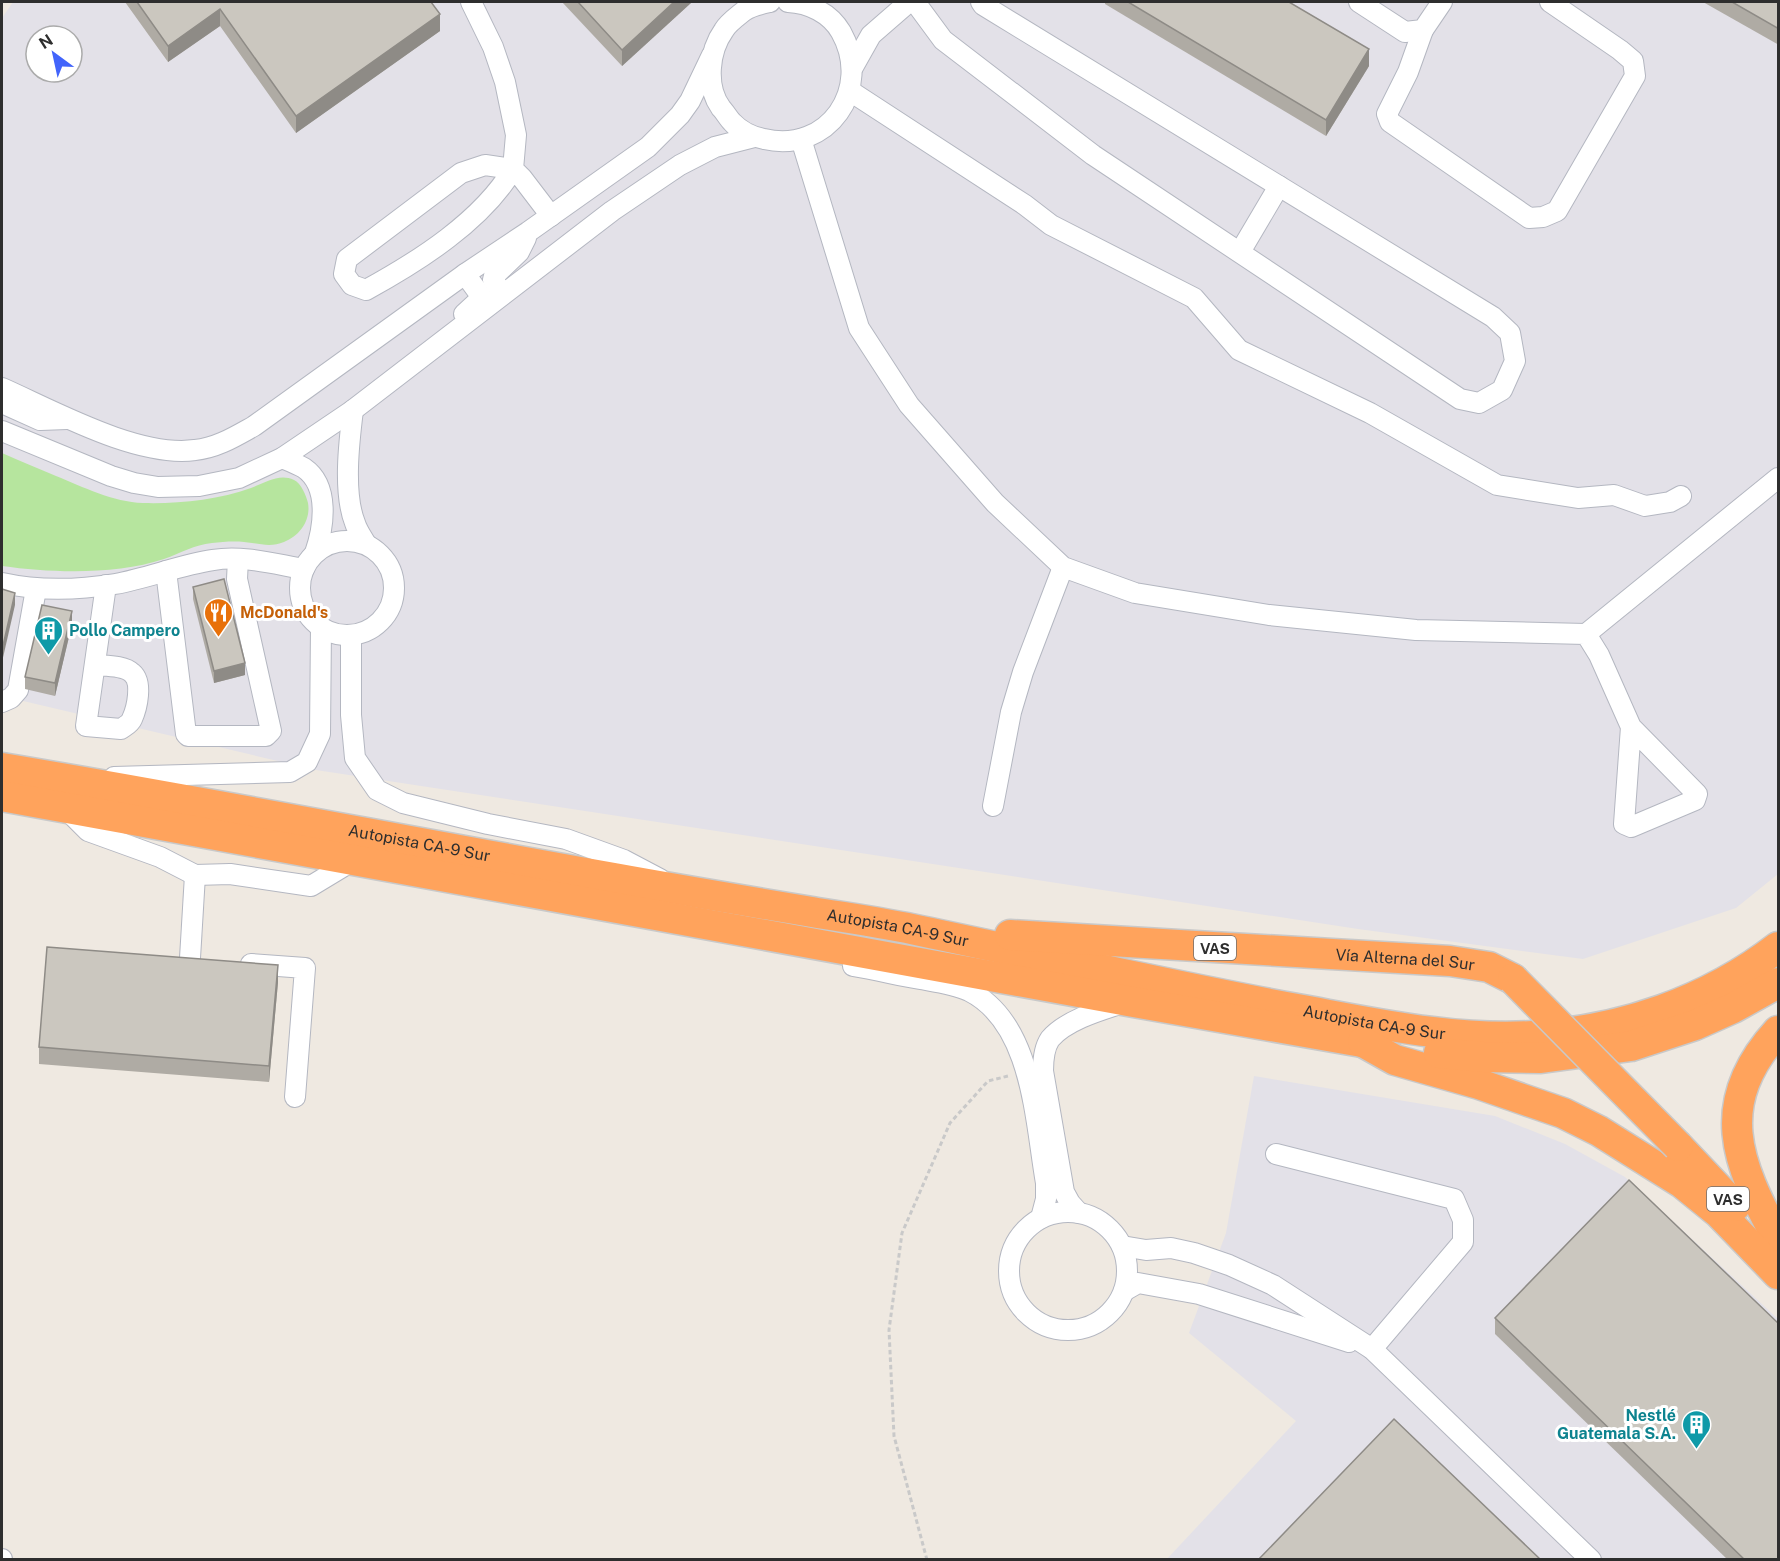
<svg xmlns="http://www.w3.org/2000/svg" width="1780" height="1561" viewBox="0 0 1780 1561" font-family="'Public Sans',sans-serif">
<rect width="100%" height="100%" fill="#efe9e1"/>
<g fill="#e3e1e8" fill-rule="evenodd">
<path d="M 13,2 L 1778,2 L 1778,874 L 1736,908 L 1583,959 L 1358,929 L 316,770 L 2,696 L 2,18 ZM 36,36 L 72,36 L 72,72 L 36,72 Z"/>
<path d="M 1254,1076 L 1495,1116 L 1565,1144 L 1625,1177 L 1778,1319 L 1778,1559 L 1166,1560 L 1296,1421 L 1189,1333 L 1226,1233 Z"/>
</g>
<path fill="#b6e59e" d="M 2,453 C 19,461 38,468 56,476 C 83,487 113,502 143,503 C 177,504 218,500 251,488 C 265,483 279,473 294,480 C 301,483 306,495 308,503 C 311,520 300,536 284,542 C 270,548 257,543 244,542 C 233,541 222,542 212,543 C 194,545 181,553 164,559 C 116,575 52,573 2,566 Z"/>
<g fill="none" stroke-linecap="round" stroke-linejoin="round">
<defs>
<g id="minor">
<path d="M 471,2 L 493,47 L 505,82 L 516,135 L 513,169 L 485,165 L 461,173 L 347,259 L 344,274 L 352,285 L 366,290 C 419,261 482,221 513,169 L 522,178 L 551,216"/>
<path d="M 770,2 C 761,4 751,6 744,11 C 738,16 728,23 724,30 C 709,51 705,86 721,108 C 725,112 728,118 732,122 C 740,131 753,137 764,139 C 828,154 873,89 841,32 C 830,13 809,3 788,2"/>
<path d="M 915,2 L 943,40 L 1093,155 L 1460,399 L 1479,403 L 1502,390 L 1515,361 L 1510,333 L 1493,317 L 983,5 L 981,2"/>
<path d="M 1359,2 L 1405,32 L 1423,30 L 1442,2"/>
<path d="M 1423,30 L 1408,72 L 1387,114 L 1390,122 L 1529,218 L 1543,217 L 1557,211 L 1635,76 L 1633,61 L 1620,50 L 1550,2"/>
<path d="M 853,67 L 871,35 L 909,2"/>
<path d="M 850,91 L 1025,205 L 1051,225 L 1194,298 L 1239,350 L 1370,413 L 1497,485 L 1578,498 L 1614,495 L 1645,506 L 1670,502 L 1681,496"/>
<path d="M 801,139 L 859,328 L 909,405 L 995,503 L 1063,567 L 1135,593 L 1269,615 L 1416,630 L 1586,634 L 1599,655 L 1631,727 L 1697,794 L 1695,800 L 1631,827 L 1624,824 L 1631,727"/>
<path d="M 1240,252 L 1279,186"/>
<path d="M 503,294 L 493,280 L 494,276 L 519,252 L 526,238"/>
<path d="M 464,314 L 477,302 L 481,296 L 465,274"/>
<path d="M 2,388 C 54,411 138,458 195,450 C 217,448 236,436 254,426 L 465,274 L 528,232 L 648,147 L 680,115 L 690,101 L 712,55"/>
<path d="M 2,403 L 40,420 L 67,419"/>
<path d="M 353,410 C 349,442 343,493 355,523 C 357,530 362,537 366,544"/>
<path d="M 2,431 L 111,476 L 134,483 L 158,487 L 199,486 L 239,478 L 282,458 L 353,410 L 612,211 L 680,165 L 715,147 L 754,137"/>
<path d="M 282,458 C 289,461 297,464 304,468 C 330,486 324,527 315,553"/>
<circle cx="347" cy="588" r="47"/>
<path d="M 166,571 L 186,734 L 188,736 L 266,736 L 271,731 L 237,579 L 238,559"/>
<path d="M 2,583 C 38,591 78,590 115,584 C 148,578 180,565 213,560 C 243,555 274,564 304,569"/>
<path d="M 1586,634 L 1778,478"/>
<path d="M 351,635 L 351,715 L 355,758 L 377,790 L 403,803 L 488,824 L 566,839 L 624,860 L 660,879"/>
<path d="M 95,665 C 105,666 124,665 132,673 C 143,682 137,708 132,719 C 130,724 125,726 121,729 L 86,726 L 106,585"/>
<path d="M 2,702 L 11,698 L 18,690 L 36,589"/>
<path d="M 114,777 L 290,772 L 307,762 L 320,734 L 321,627"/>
<path d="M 993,806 L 1011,712 L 1023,672 L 1063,567"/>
<path d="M 65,808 L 88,831 L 160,857 L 195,875 L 230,874 L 311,886 L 354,860"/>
<path d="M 190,958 L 195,875"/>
<path d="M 251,964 L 305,968 L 295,1097"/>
<path d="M 853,966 C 876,970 898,975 920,979 C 937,982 954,984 969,991 C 1033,1023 1035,1121 1046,1183 L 1046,1199 L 1041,1218"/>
<path d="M 1276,1154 L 1454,1199 L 1463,1220 L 1463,1242 L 1372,1349"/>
<circle cx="1068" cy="1271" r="59"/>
<path d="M 1079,1213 L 1070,1203 L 1064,1192 L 1043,1071 C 1043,1060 1044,1048 1050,1039 C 1066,1020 1101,1010 1123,1003"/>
<path d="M 1122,1246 L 1146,1250 L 1171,1248 L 1194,1253 L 1229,1265 L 1273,1285 L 1372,1349 L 1591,1560"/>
<path d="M 1124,1291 L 1138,1283 L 1199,1294 L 1349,1342"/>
<path d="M 2,1559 L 2,1560"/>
</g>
<g id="highway">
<path id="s1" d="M 2,768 C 206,802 410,842 614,878 C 680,890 746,901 812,912 C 848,918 885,923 921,931 C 1046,957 1171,986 1297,1009 C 1374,1023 1454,1041 1533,1036 C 1621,1031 1708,1001 1778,947"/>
<path d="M 2,796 L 1128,1001 L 1362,1042"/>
<path id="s2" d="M 1010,935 L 1450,961 L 1489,967 L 1513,979"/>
<path d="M 1778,1031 C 1712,1103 1736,1163 1778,1239"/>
<path d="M 1363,1042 L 1395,1060 L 1479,1084 L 1528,1101 L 1563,1113 L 1599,1131 L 1682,1183 L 1719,1213 L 1778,1274"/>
<path d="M 1439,1053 L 1483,1057 L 1541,1058 L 1631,1046 L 1695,1025 L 1733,1008 L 1778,983"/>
<path d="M 1678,1146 L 1735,1206"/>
</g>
</defs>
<use href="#minor" stroke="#b4b7c1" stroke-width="22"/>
<use href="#highway" stroke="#c9c9c9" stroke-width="33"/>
<path stroke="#c9c9c9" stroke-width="3" stroke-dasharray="4.5 3" stroke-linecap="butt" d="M 927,1560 L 894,1436 L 889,1330 L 902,1233 L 950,1123 L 988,1081 L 1008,1076"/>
<use href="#minor" stroke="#fff" stroke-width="20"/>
<use href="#highway" stroke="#ffa35c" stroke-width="30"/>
<defs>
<path id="highway-bridge" d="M 1513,979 L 1678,1146"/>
</defs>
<use href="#highway-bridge" stroke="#c9c9c9" stroke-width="33" stroke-linecap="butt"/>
<use href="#highway-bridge" stroke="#ffa35c" stroke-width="30"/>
</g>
<g fill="#afaba4">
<path d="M 125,2 L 431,2 L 440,31 L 296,133 L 220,26 L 168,62 Z"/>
<path d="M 562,2 L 692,2 L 622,66 Z"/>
<path d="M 1105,2 L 1289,2 L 1369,66 L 1326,136 L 1105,4 Z"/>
<path d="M 1703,2 L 1779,2 L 1779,45 Z"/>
<path d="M 193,587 L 245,675 L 214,683 L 193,599 Z"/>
<path d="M 72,624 L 55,696 L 25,689 L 25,677 Z"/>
<path d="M 278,982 L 269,1082 L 39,1064 L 39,1047 Z"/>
<path d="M 1495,1318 L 1779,1560 L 1728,1560 L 1495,1334 Z"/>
</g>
<g fill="#8e8b86">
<path d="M 674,2 L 692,2 L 622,66 L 622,50 Z"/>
<path d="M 220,9 L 220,26 L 168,62 L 168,46 Z"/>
<path d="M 440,14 L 440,31 L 296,133 L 296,116 Z"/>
<path d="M 1369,49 L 1369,66 L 1326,136 L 1326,120 Z"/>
<path d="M 15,593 L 15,605 L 2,662 L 2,650 Z"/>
<path d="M 72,611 L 72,624 L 55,696 L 55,683 Z"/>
<path d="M 245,663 L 245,675 L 214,683 L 214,671 Z"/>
<path d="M 278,965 L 278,982 L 269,1082 L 269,1066 Z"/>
</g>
<g fill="#cbc7bf" stroke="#8e8b86" stroke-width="1.5">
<path d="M 137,2 L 431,2 L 440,14 L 296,116 L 220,9 L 168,46 Z"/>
<path d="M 578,2 L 674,2 L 622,50 Z"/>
<path d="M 1128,2 L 1289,2 L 1369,49 L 1326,120 Z"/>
<path d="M 1732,2 L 1779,2 L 1779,29 Z"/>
<path d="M 224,579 L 245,663 L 214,671 L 193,587 Z"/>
<path d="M 2,589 L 15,593 L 2,650 Z"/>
<path d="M 42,605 L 72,611 L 55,683 L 25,677 Z"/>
<path d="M 47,947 L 278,965 L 269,1066 L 39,1047 Z"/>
<path d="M 1629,1180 L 1779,1324 L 1779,1560 L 1745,1560 L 1495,1318 Z"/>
<path d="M 1394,1419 L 1541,1560 L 1258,1560 Z"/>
</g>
<defs>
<symbol id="restaurant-pin" viewBox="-11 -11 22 30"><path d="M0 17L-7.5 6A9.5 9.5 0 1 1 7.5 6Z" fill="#e8710a" stroke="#fff"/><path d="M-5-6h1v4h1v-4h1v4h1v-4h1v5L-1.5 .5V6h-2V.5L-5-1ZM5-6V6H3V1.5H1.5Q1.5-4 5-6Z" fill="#fff"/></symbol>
<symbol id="building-pin" viewBox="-11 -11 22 30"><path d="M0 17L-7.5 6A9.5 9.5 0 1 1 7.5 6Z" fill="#0f9aa8" stroke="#fff"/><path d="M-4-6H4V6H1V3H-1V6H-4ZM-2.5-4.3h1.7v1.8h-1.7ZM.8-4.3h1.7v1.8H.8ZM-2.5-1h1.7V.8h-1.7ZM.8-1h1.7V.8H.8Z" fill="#fff"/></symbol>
</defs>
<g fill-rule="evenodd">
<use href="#restaurant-pin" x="202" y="596" width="33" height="45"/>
<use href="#building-pin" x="32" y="614" width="33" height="45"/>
<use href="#building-pin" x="1680" y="1408" width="33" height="45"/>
</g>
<g text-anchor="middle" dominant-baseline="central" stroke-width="6" stroke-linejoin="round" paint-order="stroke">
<g fill="#fff" stroke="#6d6d6d" stroke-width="1.5">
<rect x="1194" y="936" width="42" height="24" rx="4.5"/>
<rect x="1707" y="1187" width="42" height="24" rx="4.5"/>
</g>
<g font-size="15" font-weight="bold" fill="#2e2e2e">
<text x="1215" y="948">VAS</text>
<text x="1728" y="1199">VAS</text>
</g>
<g font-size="16" font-weight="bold" fill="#c56008" stroke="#fff" text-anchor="start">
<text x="240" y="612">McDonald's</text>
</g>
<g font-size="16" font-weight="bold" fill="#0d838f" stroke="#fff" text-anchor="start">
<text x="69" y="630">Pollo Campero</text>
<text x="1676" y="1415" text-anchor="end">Nestlé<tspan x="1676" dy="18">Guatemala S.A.</tspan></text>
</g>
<g font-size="16" fill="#2e2e2e" stroke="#fff">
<text stroke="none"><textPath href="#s1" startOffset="424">Autopista CA-9 Sur</textPath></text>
<text stroke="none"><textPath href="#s1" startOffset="910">Autopista CA-9 Sur</textPath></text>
<text stroke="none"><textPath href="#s2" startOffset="396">Vía Alterna del Sur</textPath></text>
<text stroke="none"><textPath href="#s1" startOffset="1396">Autopista CA-9 Sur</textPath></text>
</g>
</g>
<rect width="1780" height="1561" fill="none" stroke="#2e2e2e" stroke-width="6"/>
<g transform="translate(54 54) rotate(327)"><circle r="28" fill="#ffffff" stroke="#ababab" stroke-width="1.5"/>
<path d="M0-4.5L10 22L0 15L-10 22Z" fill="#4264fb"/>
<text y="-9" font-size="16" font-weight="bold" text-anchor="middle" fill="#2e2e2e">N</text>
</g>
</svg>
